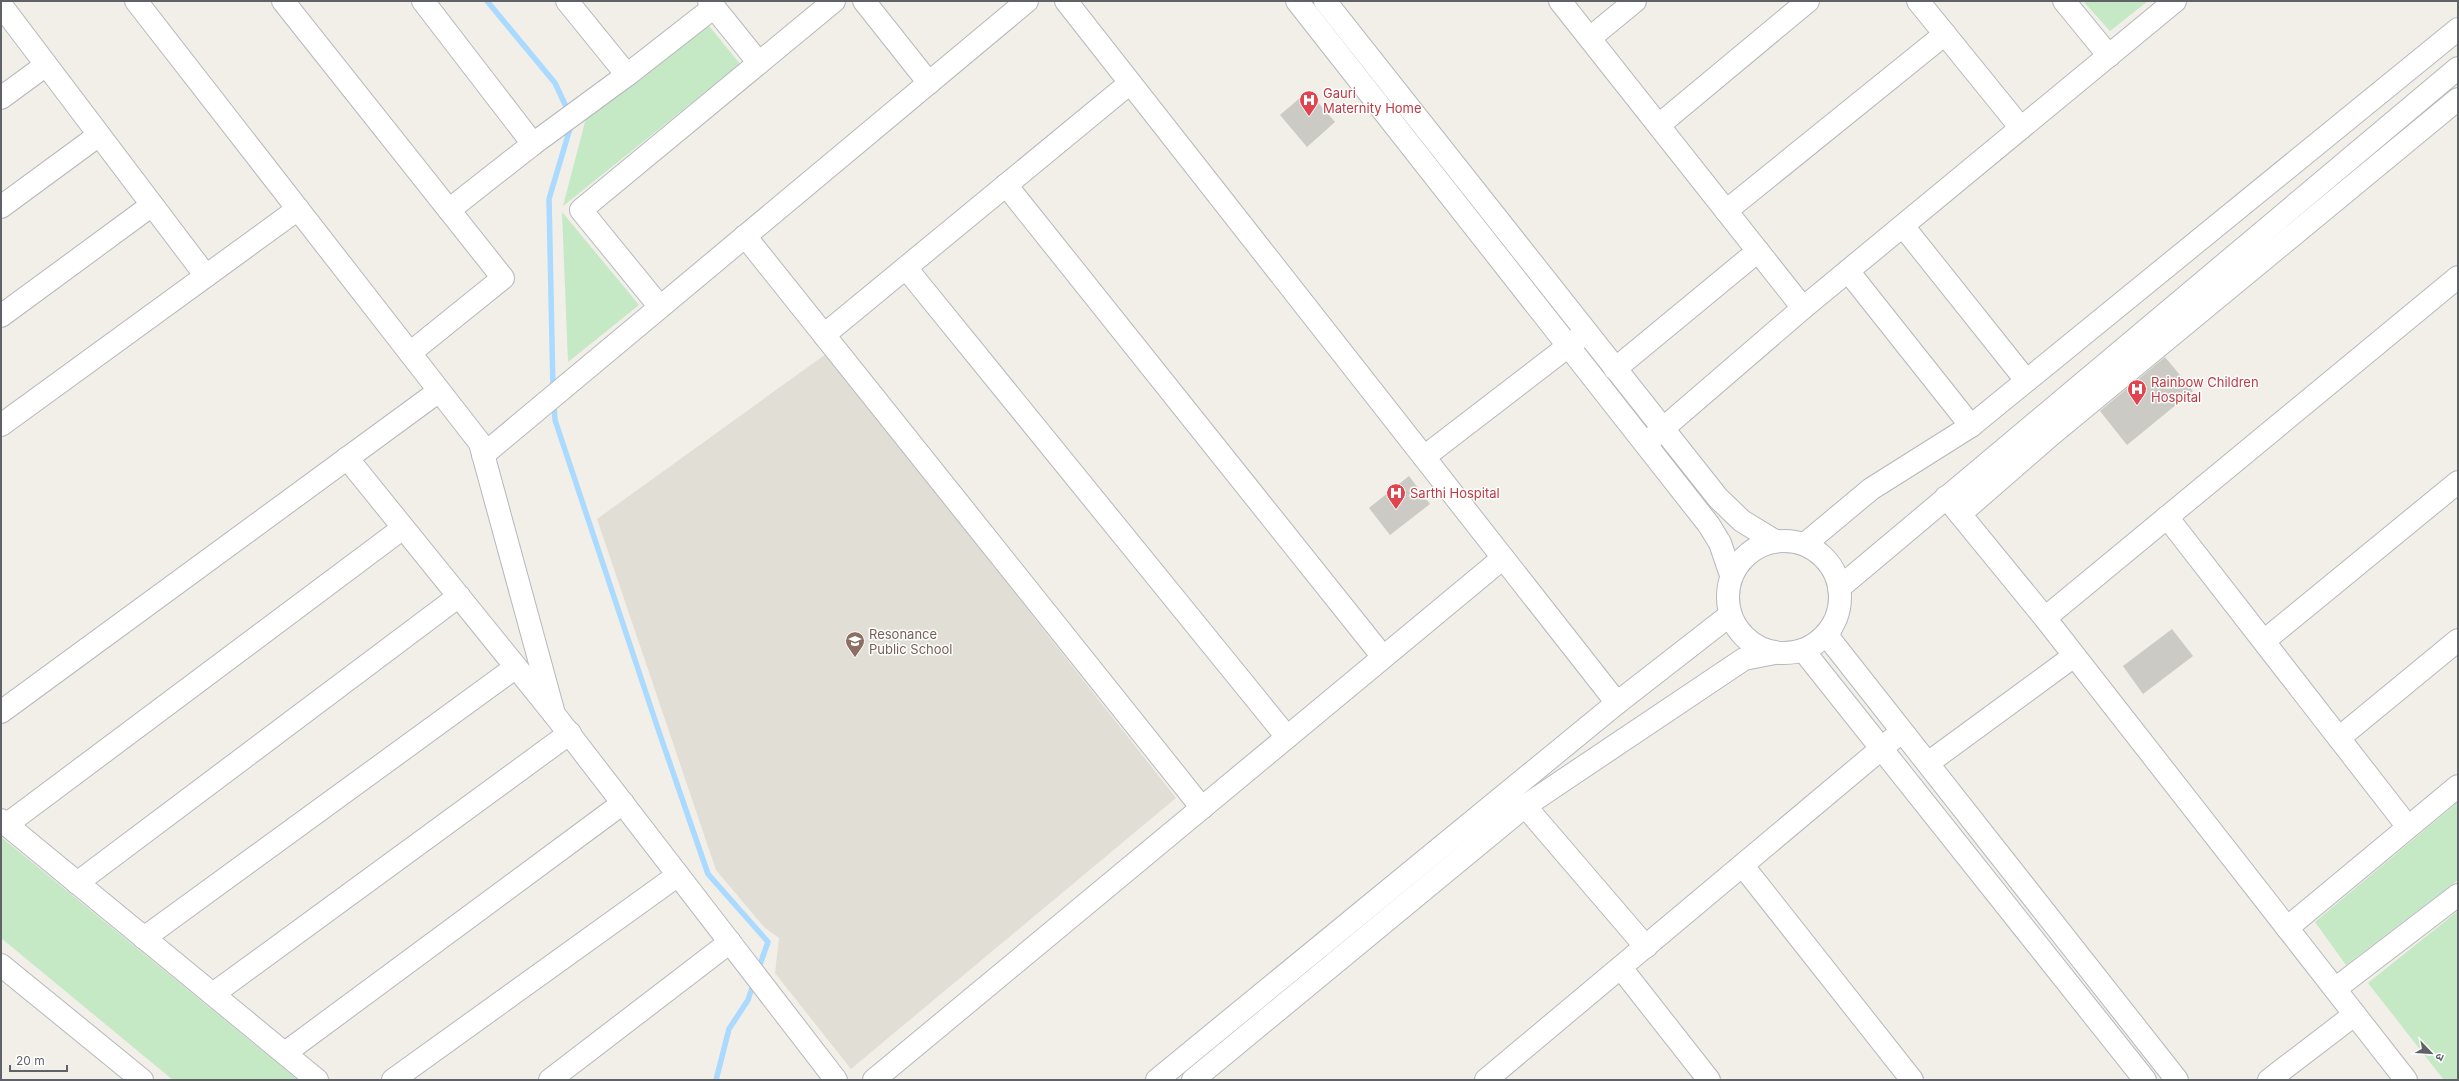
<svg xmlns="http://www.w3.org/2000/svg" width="2459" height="1081" viewBox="0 0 2459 1081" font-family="Inter,'Noto Sans Devanagari',sans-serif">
<rect width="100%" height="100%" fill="#f1efe8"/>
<path fill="#e1ded6" d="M 826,354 L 1176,798 L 851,1069 L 775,973 L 779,938 L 764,927 L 716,870 L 597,519 Z"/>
<g fill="#c5e8c5">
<path d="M 2083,1 L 2148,1 L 2110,31 Z"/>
<path d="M 705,21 L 740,64 L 563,206 L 586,118 Z"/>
<path d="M 562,212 L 639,305 L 568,362 Z"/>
<path d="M 2458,802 L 2458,880 L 2346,965 L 2315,922 Z"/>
<path d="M 1,837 L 298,1080 L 173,1080 L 1,938 Z"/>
<path d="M 2458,911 L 2458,1080 L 2444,1080 L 2368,983 Z"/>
</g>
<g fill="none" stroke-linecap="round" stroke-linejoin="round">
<g stroke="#aadaff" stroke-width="5.5">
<path d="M 487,1 L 555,83 L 569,113"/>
<path d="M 553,389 L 549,199 L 571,125"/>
<path d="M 554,404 L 555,420 L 657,726 L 708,874 L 768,942 L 758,970"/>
<path d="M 716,1080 L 729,1029 L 748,1000 L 754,982"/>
</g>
</g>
<g fill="#cccac5">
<path d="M 1308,91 L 1335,122 L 1307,147 L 1280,115 Z"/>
<path d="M 2165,357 L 2193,391 L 2127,445 L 2100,411 Z"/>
<path d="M 1409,476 L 1430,504 L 1390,535 L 1369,508 Z"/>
<path d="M 2172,629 L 2193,656 L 2143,694 L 2123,666 Z"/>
</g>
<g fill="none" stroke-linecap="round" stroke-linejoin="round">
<defs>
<g id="minor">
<path d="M 136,1 L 480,443 L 554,714"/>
<path d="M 283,1 L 503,278 L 410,353"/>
<path d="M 423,1 L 533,144 L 449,210"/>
<path d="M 567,1 L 627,75 L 714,7"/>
<path d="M 709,1 L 759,63"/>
<path d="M 864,1 L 929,83"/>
<path d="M 1066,1 L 1617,703"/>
<path d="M 1297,1 L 1709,525 L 1720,543 L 1731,575"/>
<path d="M 1325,1 L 1718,498 L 1742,521 L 1775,541"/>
<path d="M 1560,1 L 1803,308"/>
<path d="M 1918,1 L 2021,128"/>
<path d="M 2064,1 L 2109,56"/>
<path d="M 1,5 L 206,276"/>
<path d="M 1590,38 L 1635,1"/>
<path d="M 1,98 L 46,65"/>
<path d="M 1659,125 L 1808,1"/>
<path d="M 533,144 L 627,75"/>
<path d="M 1006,185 L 1383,657"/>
<path d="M 1,207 L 99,135"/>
<path d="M 1726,211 L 1945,34"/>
<path d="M 1903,226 L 2025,379"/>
<path d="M 745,236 L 1202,808"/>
<path d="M 906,268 L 1287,737"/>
<path d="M 1848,271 L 1971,426"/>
<path d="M 660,307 L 581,210 L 834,1"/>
<path d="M 1,316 L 152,205"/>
<path d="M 824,335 L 1130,83"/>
<path d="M 1615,369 L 1758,251"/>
<path d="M 1,425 L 298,209"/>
<path d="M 1652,438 L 1803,308 L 2175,1"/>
<path d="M 483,455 L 1027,1"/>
<path d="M 1424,457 L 1580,337"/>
<path d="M 347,458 L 554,714 L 836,1080"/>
<path d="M 1946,497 L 2045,618 L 2406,1080"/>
<path d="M 1960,514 L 2052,434 L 2458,99"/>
<path d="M 2167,517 L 2408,827"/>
<circle cx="1784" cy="597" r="56"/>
<path d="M 1805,544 L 1871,489 L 1971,426 L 2458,29"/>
<path d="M 1839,588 L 2458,68"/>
<path d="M 2045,618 L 2458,277"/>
<path d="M 1831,628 L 1828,637 L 2177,1080"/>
<path d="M 2264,641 L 2458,482"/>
<path d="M 1803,650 L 2145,1080"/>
<path d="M 1,712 L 439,391"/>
<path d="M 2339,738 L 2458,640"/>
<path d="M 1928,763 L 2074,656"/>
<path d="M 1525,806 L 1646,947"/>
<path d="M 1,820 L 317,1080"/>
<path d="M 6,825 L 403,528"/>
<path d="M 1743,866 L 1912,1080"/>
<path d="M 77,883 L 459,596"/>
<path d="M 2287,928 L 2458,786"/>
<path d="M 144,938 L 516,667"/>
<path d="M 1,965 L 142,1080"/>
<path d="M 1621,968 L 1709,1080"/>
<path d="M 2335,989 L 2458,895"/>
<path d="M 213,994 L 570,733"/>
<path d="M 285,1053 L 623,803"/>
<path d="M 393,1080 L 678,875"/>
<path d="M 550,1080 L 730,942"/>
<path d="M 874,1080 L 1503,558"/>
<path d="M 1157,1080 L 1617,703 L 1730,615"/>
<path d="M 1193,1080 L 1525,806 L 1744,659 L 1775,653"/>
<path d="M 1486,1080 L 1894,738"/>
<path d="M 2269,1080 L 2354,1015"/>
</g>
</defs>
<use href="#minor" stroke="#b5b8bc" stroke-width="24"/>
<use href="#minor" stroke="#fff" stroke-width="22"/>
</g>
<defs>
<symbol id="hospital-pin" viewBox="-11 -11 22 30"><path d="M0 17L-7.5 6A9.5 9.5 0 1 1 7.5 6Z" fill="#e0444e" stroke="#fff"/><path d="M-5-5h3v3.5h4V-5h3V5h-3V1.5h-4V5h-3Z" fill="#fff"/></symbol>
<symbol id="school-pin" viewBox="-11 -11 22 30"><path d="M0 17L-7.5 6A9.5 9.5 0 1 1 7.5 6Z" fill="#8d6e63" stroke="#fff"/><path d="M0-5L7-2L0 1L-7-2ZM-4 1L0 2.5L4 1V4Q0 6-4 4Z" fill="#fff"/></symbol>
</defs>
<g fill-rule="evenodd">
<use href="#hospital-pin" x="1298" y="89" width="22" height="30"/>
<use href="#hospital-pin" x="2126" y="378" width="22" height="30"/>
<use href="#hospital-pin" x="1385" y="482" width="22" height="30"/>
<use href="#school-pin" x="844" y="630" width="22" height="30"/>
</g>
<g text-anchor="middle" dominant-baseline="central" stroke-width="3" stroke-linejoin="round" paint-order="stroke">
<g font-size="13" fill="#be3a42" stroke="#fff" text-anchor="start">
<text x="1323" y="93">Gauri<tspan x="1323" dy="15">Maternity Home</tspan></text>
<text x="2151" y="382">Rainbow Children<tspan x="2151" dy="15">Hospital</tspan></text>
<text x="1410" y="493">Sarthi Hospital</text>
</g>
<g font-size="13" fill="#785e54" stroke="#fff" text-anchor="start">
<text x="869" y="634">Resonance<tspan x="869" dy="15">Public School</tspan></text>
</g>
</g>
<rect width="2459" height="1081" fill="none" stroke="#5f6368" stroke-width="4"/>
<g transform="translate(2431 1053) rotate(115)" stroke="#ffffff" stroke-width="3" paint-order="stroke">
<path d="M0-3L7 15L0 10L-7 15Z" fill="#5f6368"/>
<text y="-6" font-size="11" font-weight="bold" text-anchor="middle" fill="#5f6368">उ</text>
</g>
<path d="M10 1065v6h57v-6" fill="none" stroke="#5f6368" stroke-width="2"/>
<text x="16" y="1065" font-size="12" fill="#5f6368" stroke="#ffffff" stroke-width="3" paint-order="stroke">20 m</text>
</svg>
